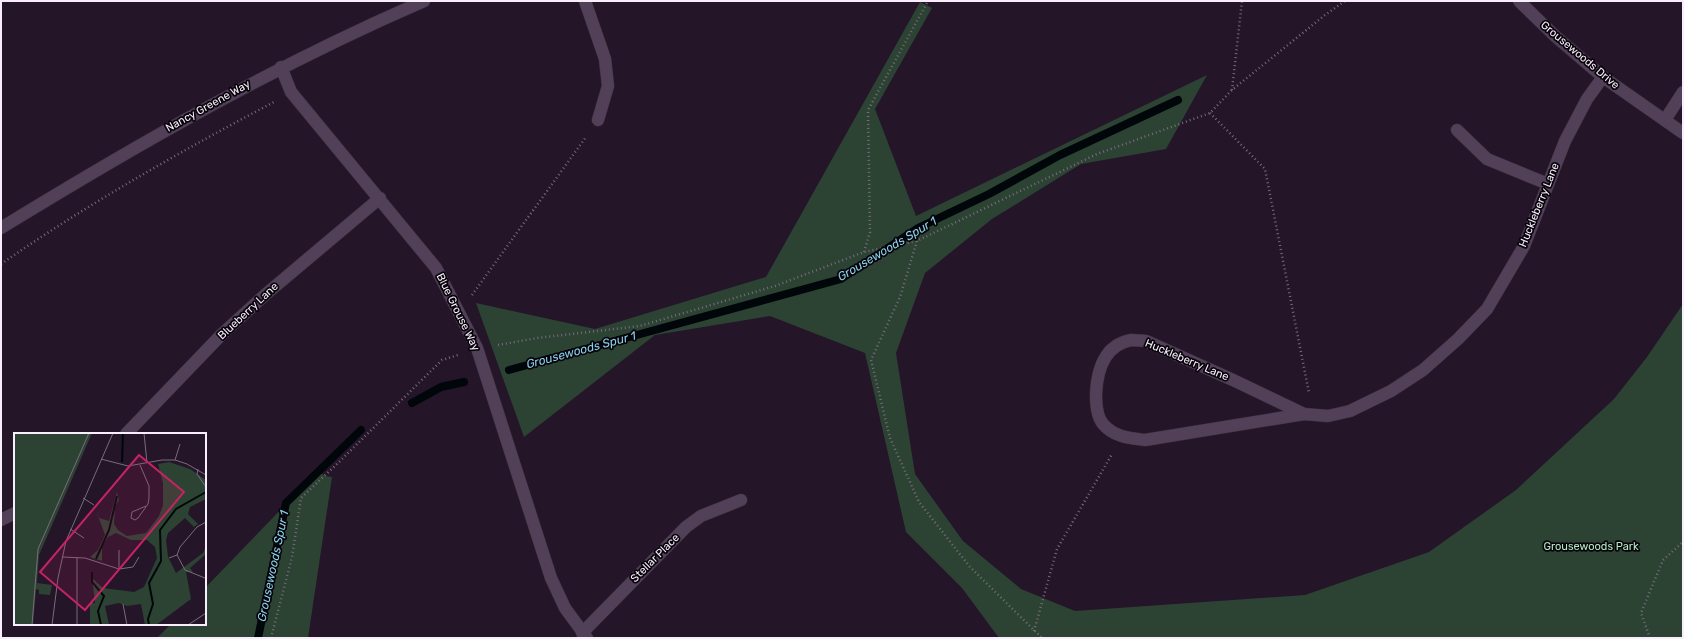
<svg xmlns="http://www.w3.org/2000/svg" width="1684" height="639" viewBox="0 0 1684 639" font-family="Rubik,sans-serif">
<rect width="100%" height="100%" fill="#241529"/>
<g fill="#2c4333">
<path d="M 920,2 L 932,8 L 875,109 L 916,216 L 1207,75 L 1166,149 L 1081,164 L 992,219 L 925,273 L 896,353 L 915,474 L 963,541 L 1021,589 L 1075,611 L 1305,595 L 1429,552 L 1516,490 L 1614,399 L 1647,357 L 1683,304 L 1683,638 L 999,638 L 962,588 L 906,532 L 865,353 L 770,316 L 655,335 L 524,437 L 476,303 L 595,329 L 766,277 Z"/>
<path d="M 318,471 L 325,476 L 332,477 L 308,638 L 157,638 L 171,624 L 205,624 L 205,588 Z"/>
</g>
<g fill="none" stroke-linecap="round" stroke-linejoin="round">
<g stroke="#00060a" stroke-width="8">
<path d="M 509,370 L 841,279 L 918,228 L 989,194 L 1060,155 L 1178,100"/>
<path d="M 412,403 L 441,387 L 464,382"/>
<path d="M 258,638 L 286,503 L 361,430"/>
</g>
<defs>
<g id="street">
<path d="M 585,1 L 605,59 L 608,86 L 598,120"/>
<path d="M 1519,1 L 1555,36 L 1603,77 L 1683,133"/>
<path d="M 281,67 L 291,92 L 436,268 L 477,348 L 551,578 L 565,608 L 587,638"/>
<path d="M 1665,120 L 1683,92"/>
<path d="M 1457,130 L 1487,159 L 1548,184"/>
<path d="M 1304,414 L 1233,380 L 1146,341 C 1142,341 1136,340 1131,340 C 1104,345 1097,371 1096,394 C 1096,403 1097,417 1103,424 C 1114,437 1129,438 1145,440 L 1304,414 L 1328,416 L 1350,411 L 1391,391 L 1423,370 L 1458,339 L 1487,309 L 1524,246 L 1565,141 L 1587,99 L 1603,77"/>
<path d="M 126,434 L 222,334 L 266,294 L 380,198"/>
<path d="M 1,520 L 15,513"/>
<path d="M 582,633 L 686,527 L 701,516 L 741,500"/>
</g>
<path id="secondary" d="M 1,228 C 138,144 276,65 424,1"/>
</defs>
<use href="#street" stroke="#3c3140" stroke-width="13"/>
<use href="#secondary" stroke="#3c3140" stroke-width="13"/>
<g stroke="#786b7d" stroke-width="2.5" stroke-dasharray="1 3" stroke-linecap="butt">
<path d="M 1232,90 L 1242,1"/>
<path d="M 1210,113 L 1265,169 L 1309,393"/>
<path d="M 917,241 L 900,297 L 871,360 L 890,438 L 919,502 L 970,567 L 1042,638"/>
<path d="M 864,252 L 870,232 L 868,110 L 928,1"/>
<path d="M 1,264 C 88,204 181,151 274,102"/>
<path d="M 472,295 L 586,137"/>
<path d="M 498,345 L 537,338 L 640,326 L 775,286 L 864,252 L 917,241 L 1097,154 L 1210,113 L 1232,90 L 1325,15 L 1345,1"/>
<path d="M 1034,631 L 1057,549 L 1112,454"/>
<path d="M 271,638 L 292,557 L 301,498 L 338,463 L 442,360 L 458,355"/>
<path d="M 1650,638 L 1641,613 L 1663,560 L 1683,542"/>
</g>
<use href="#street" stroke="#514057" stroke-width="12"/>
<use href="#secondary" stroke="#514057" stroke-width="12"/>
</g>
<g text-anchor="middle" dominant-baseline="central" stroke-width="3.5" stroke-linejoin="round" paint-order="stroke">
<g font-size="11" fill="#f8eefc" stroke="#09040c">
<text transform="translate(1580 55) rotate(40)">Grousewoods Drive</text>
<text transform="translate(208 106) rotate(-29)">Nancy Greene Way</text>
<text transform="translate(1539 205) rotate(-68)">Huckleberry Lane</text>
<text transform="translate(248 311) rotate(-43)">Blueberry Lane</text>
<text transform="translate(458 312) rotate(64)">Blue Grouse Way</text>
<text transform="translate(1187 360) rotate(23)">Huckleberry Lane</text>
<text transform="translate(655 558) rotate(-45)">Stellar Place</text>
</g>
<g font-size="11" fill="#b2eac2" stroke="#09040c">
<text x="1591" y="546">Grousewoods Park</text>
</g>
<g font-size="12" font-style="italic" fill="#87d3e7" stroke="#09040c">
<text transform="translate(887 249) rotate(-31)">Grousewoods Spur 1</text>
<text transform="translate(581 350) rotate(-15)">Grousewoods Spur 1</text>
<text transform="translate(273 566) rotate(-78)">Grousewoods Spur 1</text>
</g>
</g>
<g transform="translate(14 433)">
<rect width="192" height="192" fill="#241529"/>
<path d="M 0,0 L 78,0 L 25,122 L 23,150 L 38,152 L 36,162 L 25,161 L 25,157 L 22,156 L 19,192 L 0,192 ZM 155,29 L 176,36 L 192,47 L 192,66 L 176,74 L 174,81 L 184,91 L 180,94 L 171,85 L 154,100 L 152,107 L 154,124 L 162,140 L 189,120 L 192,113 L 192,121 L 176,135 L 179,139 L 172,139 L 177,166 L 142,192 L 131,192 L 127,171 L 113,173 L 105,170 L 91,173 L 95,192 L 76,192 L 76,170 L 81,170 L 78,145 L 89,155 L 120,159 L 130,154 L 143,125 L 141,114 L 133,107 L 117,107 L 102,100 L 94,104 L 88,113 L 88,128 L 76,124 L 84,117 L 91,102 L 81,75 L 85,85 L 95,88 L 103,59 L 105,67 L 101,73 L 100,91 L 104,97 L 113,103 L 132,100 L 145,83 L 149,72 L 149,50 L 144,31 Z" fill="#2c4333"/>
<path fill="none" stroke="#00060a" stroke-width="2" d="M 108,29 L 109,0M 82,126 L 95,97 L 103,63M 78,139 L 78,149 L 90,163 L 84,178 L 87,192M 135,192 L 134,186 L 139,171 L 135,150 L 147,128 L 146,97 L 162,76 L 192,59"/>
<path fill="none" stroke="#796c7d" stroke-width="1" d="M 130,0 L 133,30M 87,26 L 114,33 L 148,27 L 161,27 L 173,31 L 192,42M 161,27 L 166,11M 126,32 L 135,53 L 135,65 L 134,71 L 124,85 L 121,87 L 117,85 L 118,79 L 132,73M 184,36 L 183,41 L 192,54M 69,65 L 80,72M 56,96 L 70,105M 163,122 L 171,137 L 191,145M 48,124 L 71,125 L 105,136 L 119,134 L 125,124M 63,124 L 63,191M 155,125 L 163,122 L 166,114 L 183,94 L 192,89M 105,136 L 105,117M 109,171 L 113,192M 18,192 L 24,116 L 75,0M 38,192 L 44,145 L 52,108 L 99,0M 174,192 L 192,180"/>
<path fill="#c52363" fill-opacity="0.15" stroke="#c52363" stroke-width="2" d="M 125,22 L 170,59 L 71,177 L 26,139 Z"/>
<rect width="192" height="192" fill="none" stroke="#f8eefc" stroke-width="2"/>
</g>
<rect width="1684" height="639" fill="none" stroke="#f8eefc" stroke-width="4"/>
</svg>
